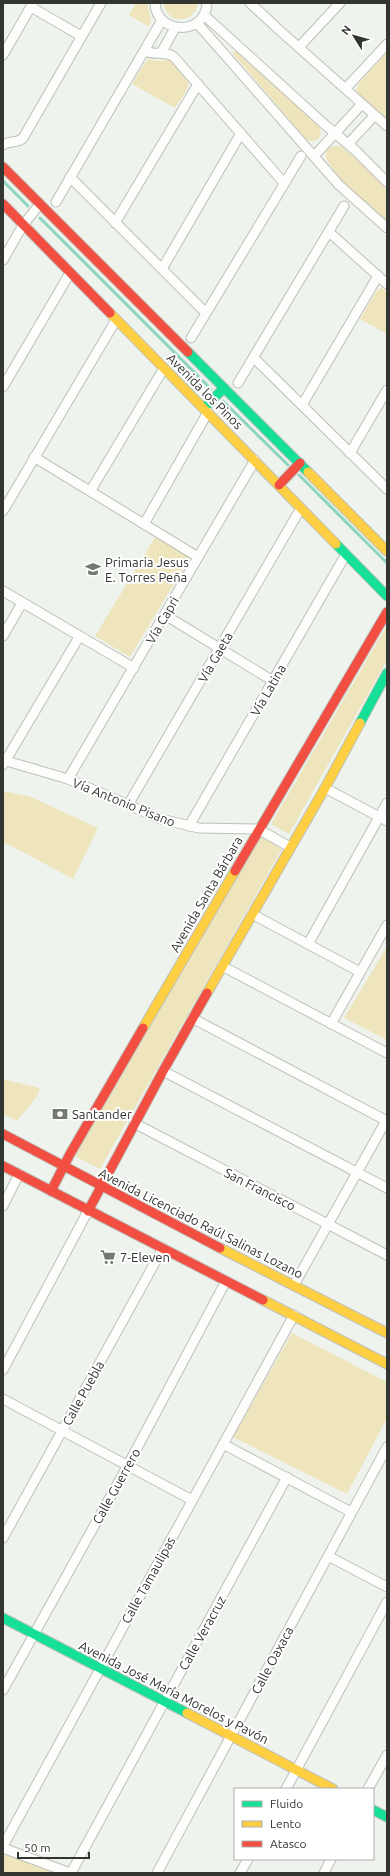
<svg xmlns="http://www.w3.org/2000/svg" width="390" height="1876" viewBox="0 0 390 1876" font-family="Ubuntu,sans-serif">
<rect width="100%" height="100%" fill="#eff3ed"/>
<g fill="#eee5bd">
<path d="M 136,3 L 147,3 L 151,20 L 149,27 L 129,15 Z"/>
<path d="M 164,3 L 198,3 C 195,24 166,25 164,3 Z"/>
<path d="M 236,50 L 319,126 L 321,135 C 318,141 312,143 306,139 L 233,54 L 233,52 Z"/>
<path d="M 387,52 L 387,119 L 358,95 L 356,90 L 359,83 Z"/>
<path d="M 149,59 L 157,61 L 169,60 L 188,80 L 188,88 L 175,108 L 132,84 L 146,61 Z"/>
<path d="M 338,146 L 342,147 L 364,166 L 387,190 L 387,220 C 380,214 294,147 338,146 Z"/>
<path d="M 381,288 L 387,291 L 387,334 L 360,319 L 377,290 Z"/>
<path d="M 156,536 L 190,557 L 130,657 L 95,636 Z"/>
<path d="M 386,627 L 387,627 L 387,660 L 289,834 L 271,824 Z"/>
<path d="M 3,791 L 31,797 L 98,828 L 73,879 L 4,842 L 3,843 Z"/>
<path d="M 261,836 L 282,849 L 100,1169 L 75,1156 Z"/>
<path d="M 387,947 L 387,1040 L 344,1018 Z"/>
<path d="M 3,1079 L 40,1088 L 38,1095 L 17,1121 L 3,1114 Z"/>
<path d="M 292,1333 L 387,1382 L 387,1418 L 347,1494 L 233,1437 Z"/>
<path d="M 3,1853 L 55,1873 L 3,1873 Z"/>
</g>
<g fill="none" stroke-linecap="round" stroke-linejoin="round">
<g stroke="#8ed5c0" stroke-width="3">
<path d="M 3,181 L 28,206"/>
<path d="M 40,218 L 211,389"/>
<path d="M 223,401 L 288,465"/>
<path d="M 299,475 L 387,563"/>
</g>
<defs>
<g id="street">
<path d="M 155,3 C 156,35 206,36 207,3"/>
<path d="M 250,3 L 275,26"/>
<path d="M 31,7 L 81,36"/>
<path d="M 204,15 L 323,123 L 355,150 L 387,182"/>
<path d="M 197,23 L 339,185 L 387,228"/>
<path d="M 277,28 L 387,126"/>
<path d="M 299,47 L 340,3"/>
<path d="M 145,51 C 155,56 165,50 174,57 L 284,183"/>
<path d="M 161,53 L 175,28"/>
<path d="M 3,55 L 33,3"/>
<path d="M 346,88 L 387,44"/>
<path d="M 348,144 L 374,116"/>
<path d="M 3,145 C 9,140 17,144 23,138 L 101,3"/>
<path d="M 315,155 L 361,105"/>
<path d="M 70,177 L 206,313"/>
<path d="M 56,202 L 162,20"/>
<path d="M 115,223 L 198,84"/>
<path d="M 329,232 L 387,284"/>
<path d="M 3,260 L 23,225 L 40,204"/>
<path d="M 162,269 L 241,133"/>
<path d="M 191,338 L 301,156"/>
<path d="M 254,358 L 387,489"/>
<path d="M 238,383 L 344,206"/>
<path d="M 3,387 L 70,273"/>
<path d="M 302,405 L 378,276"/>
<path d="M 350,453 L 387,390"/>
<path d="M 34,457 L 198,557"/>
<path d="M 91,490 L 164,368"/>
<path d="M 3,511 L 116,320"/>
<path d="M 144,524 L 208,412"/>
<path d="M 3,591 L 134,668"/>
<path d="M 165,615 L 273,681"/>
<path d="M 3,636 L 22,603"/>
<path d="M 3,760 L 68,779 L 161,819 L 199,828 L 258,829 L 290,847"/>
<path d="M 3,765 L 79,637"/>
<path d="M 68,779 L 255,460"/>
<path d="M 325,788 L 387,821"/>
<path d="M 128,805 L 301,508"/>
<path d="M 189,826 L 346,554"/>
<path d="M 252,914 L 360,972"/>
<path d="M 308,944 L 387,803"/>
<path d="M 222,966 L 387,1053"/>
<path d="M 192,1018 L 387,1121"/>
<path d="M 331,1024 L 387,925"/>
<path d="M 163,1071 L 387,1188"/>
<path d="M 134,1123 L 387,1255"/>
<path d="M 3,1206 L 19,1174"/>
<path d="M 294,1285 L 387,1119"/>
<path d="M 3,1370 L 88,1211"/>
<path d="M 3,1399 L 192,1500"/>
<path d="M 223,1444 L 351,1512"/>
<path d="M 3,1538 L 163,1248"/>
<path d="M 328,1556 L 387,1587"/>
<path d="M 3,1690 L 128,1465 L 226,1281"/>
<path d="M 286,1789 L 387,1602"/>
<path d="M 368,1789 L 387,1755"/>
<path d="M 3,1846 L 294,1315"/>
<path d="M 3,1848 L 70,1873"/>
<path d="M 71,1873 L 287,1477"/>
<path d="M 157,1873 L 387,1447"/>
<path d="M 240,1873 L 248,1859"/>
<path d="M 324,1873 L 331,1859"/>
</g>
<g id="fast">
<path d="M 188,352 L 308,472"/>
<path d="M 204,408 L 224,388"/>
<path d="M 336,544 L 387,596"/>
<path d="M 360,723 L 387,673"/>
<path d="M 3,1618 L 187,1713"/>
<path d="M 373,1810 L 387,1817"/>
</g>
<g id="slow">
<path d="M 110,313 L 336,544"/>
<path d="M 308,472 L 387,551"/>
<path d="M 207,993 L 325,788 L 360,723"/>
<path d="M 143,1028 L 235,871"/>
<path d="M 220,1248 L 387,1333"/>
<path d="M 263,1300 L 387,1364"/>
<path d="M 187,1713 L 333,1789"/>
</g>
<g id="jam">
<path d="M 3,167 L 188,352"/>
<path d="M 3,204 L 110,313"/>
<path d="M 279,485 L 300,463"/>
<path d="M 235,871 L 387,612"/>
<path d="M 3,1134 L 220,1248"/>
<path d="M 3,1166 L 263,1300"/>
<path d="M 51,1191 L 70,1154 L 143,1028"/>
<path d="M 88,1211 L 163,1071 L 207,993"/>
</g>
</defs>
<use href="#street" stroke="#bdc0bb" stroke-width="11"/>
<use href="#fast" stroke="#bdc0bb" stroke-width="11"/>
<use href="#slow" stroke="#bdc0bb" stroke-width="11"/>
<use href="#jam" stroke="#bdc0bb" stroke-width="11"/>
<use href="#street" stroke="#fdfdfc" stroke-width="9"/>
<use href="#fast" stroke="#16e098" stroke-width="9"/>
<use href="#slow" stroke="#ffcf43" stroke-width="9"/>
<use href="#jam" stroke="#f24e42" stroke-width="9"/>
</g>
<defs>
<symbol id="school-bare" viewBox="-9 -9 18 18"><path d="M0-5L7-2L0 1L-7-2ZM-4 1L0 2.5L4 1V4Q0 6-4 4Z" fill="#747872" stroke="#fff" stroke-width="2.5" paint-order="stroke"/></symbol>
<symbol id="bank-bare" viewBox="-9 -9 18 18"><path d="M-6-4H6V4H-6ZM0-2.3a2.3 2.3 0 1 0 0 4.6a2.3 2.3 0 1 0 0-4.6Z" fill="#747872" stroke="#fff" stroke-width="2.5" paint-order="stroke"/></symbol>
<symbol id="supermarket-bare" viewBox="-9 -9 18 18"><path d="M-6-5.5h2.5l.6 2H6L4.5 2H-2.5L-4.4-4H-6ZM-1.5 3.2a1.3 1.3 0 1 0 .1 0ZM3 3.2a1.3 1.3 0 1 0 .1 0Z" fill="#747872" stroke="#fff" stroke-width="2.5" paint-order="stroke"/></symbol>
</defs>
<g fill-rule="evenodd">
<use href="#school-bare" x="82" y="558" width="22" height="22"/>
<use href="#bank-bare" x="49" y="1103" width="22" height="22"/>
<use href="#supermarket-bare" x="97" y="1246" width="22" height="22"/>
</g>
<g text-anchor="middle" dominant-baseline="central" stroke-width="4" stroke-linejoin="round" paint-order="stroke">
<g font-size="13" fill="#323530" stroke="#fff">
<text transform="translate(205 391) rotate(45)">Avenida los Pinos</text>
<text transform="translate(162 620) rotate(-60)">Vía Capri</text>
<text transform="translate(215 657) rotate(-60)">Vía Gaeta</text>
<text transform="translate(268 690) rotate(-60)">Vía Latina</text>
<text transform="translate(124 802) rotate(22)">Vía Antonio Pisano</text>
<text transform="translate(206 894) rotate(-60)">Avenida Santa Bárbara</text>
<text transform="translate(260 1189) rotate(27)">San Francisco</text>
<text transform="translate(201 1223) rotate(27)">Avenida Licenciado Raúl Salinas Lozano</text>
<text transform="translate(83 1393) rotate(-61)">Calle Puebla</text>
<text transform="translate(116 1486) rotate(-61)">Calle Guerrero</text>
<text transform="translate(148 1580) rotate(-61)">Calle Tamaulipas</text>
<text transform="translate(202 1633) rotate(-61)">Calle Veracruz</text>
<text transform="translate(272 1660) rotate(-62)">Calle Oaxaca</text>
<text transform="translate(174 1692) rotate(27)">Avenida José María Morelos y Pavón</text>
</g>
<g font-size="13" fill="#323530" stroke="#fff" text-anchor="start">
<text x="105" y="562">Primaria Jesus<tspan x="105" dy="15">E. Torres Peña</tspan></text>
<text x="72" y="1114">Santander</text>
<text x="120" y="1257">7-Eleven</text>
</g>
</g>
<rect width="390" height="1876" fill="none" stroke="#323530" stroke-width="8"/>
<rect x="234" y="1788" width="140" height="72" fill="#ffffff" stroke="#adaeac"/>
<rect x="242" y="1801" width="20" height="6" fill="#16e098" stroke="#adaeac"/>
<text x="270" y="1808" font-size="12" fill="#323530">Fluido</text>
<rect x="242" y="1821" width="20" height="6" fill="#ffcf43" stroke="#adaeac"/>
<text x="270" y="1828" font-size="12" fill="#323530">Lento</text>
<rect x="242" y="1841" width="20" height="6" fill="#f24e42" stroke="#adaeac"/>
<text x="270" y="1848" font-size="12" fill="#323530">Atasco</text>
<g transform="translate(354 36) rotate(307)" stroke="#ffffff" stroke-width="3" paint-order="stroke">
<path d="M0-3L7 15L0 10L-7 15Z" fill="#323530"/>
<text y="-6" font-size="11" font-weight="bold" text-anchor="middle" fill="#323530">N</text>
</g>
<path d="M18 1852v6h71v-6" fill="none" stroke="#323530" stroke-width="2"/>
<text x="24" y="1852" font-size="12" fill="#323530" stroke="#ffffff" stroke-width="3" paint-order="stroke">50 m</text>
</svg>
